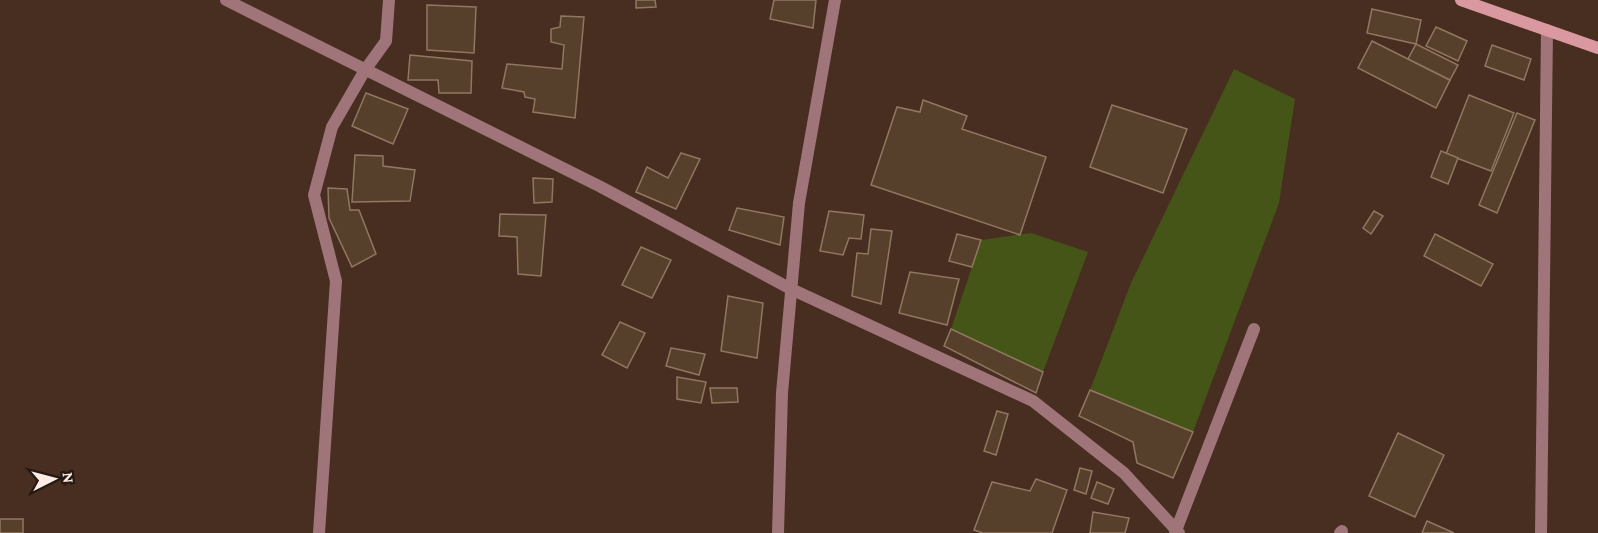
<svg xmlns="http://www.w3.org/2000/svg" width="1598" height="533" viewBox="0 0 1598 533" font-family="'Crimson Pro',serif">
<rect width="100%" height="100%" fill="#482d21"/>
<g fill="#455417">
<path d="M 1234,69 L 1295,99 L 1279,203 L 1193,432 L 1090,390 L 1131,283 Z"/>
<path d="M 1031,233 L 1088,252 L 1043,372 L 951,329 L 981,240 Z"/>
</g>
<g fill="#57402b" stroke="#907761" stroke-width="1.5">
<path d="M 636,0 L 655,0 L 656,7 L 636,8 Z"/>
<path d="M 774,0 L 816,0 L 813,28 L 770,19 Z"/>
<path d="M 427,5 L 476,7 L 474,53 L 427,50 Z"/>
<path d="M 1372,9 L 1421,20 L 1416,44 L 1367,33 Z"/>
<path d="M 561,16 L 584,17 L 575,118 L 533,112 L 535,99 L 525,97 L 524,92 L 502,88 L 507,64 L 562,69 L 564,45 L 551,42 L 551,29 L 560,27 Z"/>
<path d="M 1436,27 L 1467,41 L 1458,61 L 1426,46 Z"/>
<path d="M 1372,41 L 1450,80 L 1436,108 L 1358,68 Z"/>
<path d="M 1416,44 L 1458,65 L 1450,80 L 1408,59 Z"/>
<path d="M 1492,45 L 1531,59 L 1524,80 L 1485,66 Z"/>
<path d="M 410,55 L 472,61 L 471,93 L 439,93 L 438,80 L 408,80 Z"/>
<path d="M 366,93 L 408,109 L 393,144 L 352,126 Z"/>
<path d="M 1469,95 L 1514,113 L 1491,171 L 1446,154 Z"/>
<path d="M 923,100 L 967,116 L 962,129 L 1046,157 L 1020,235 L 871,185 L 897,107 L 920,112 Z"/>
<path d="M 1112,105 L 1187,129 L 1163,193 L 1090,167 Z"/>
<path d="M 1517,113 L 1535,120 L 1497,213 L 1479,205 Z"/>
<path d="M 1441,151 L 1458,158 L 1448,184 L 1431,177 Z"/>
<path d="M 681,153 L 700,159 L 676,209 L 636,192 L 647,167 L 668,178 Z"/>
<path d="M 355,155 L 383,156 L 383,166 L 415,170 L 410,201 L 352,202 Z"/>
<path d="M 533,178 L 553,179 L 552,202 L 534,203 Z"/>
<path d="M 328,188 L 347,189 L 350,210 L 359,210 L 376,254 L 352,267 L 329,218 Z"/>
<path d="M 737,208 L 784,217 L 780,245 L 729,230 Z"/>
<path d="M 829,211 L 864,215 L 861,239 L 849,238 L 843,255 L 820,251 Z"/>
<path d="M 1374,211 L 1383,216 L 1371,234 L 1363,228 Z"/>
<path d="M 500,214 L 546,215 L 541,276 L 518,274 L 517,237 L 499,236 Z"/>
<path d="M 871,229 L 892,231 L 881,304 L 852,296 L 857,253 L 868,254 Z"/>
<path d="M 957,234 L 981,240 L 972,267 L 949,261 Z"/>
<path d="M 1435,234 L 1493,264 L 1481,286 L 1424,256 Z"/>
<path d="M 641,247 L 671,260 L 652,298 L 622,285 Z"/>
<path d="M 910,272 L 959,279 L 947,325 L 899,313 Z"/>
<path d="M 728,296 L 763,303 L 757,358 L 721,351 Z"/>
<path d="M 620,322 L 645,333 L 627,368 L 602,355 Z"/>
<path d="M 951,329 L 1043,372 L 1036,393 L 944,346 Z"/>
<path d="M 671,348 L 705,354 L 699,375 L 666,366 Z"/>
<path d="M 677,377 L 706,382 L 701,403 L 677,399 Z"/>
<path d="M 710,388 L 737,388 L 738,402 L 712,403 Z"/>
<path d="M 1090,390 L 1193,432 L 1173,478 L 1137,463 L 1133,442 L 1079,416 Z"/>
<path d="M 997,411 L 1008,414 L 996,455 L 984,451 Z"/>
<path d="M 1398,433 L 1444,455 L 1415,517 L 1369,496 Z"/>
<path d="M 1080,468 L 1092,471 L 1086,494 L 1074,490 Z"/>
<path d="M 1036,479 L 1067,490 L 1052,533 L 983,533 L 974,530 L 992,482 L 1030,491 Z"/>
<path d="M 1097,482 L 1114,489 L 1108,504 L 1091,498 Z"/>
<path d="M 1093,512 L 1129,518 L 1125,533 L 1090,533 Z"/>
<rect x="0" y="519" width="23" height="14"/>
<path d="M 1427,521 L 1454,533 L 1422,533 Z"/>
</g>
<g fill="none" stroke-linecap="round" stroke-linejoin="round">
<g stroke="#9f7579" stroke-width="12">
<path d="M 226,0 L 601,187 L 791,289 L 1033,401 L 1124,473 L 1179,533"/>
<path d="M 319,533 L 336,281 L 314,195 L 332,127 L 365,70 L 386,41 L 389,0"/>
<path d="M 778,533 L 782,393 L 799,203 L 835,0"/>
<path d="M 1175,533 L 1254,329"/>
<path d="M 1340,533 L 1342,531"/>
<path d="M 1541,533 L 1547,30"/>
</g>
<path stroke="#da99a0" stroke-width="12" d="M 1461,0 L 1598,48"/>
</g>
<g transform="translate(54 479) rotate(84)" stroke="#251914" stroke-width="4.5" paint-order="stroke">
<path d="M0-4.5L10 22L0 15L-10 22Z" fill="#feebe4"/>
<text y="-9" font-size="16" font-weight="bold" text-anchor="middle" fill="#feebe4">N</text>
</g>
</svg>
